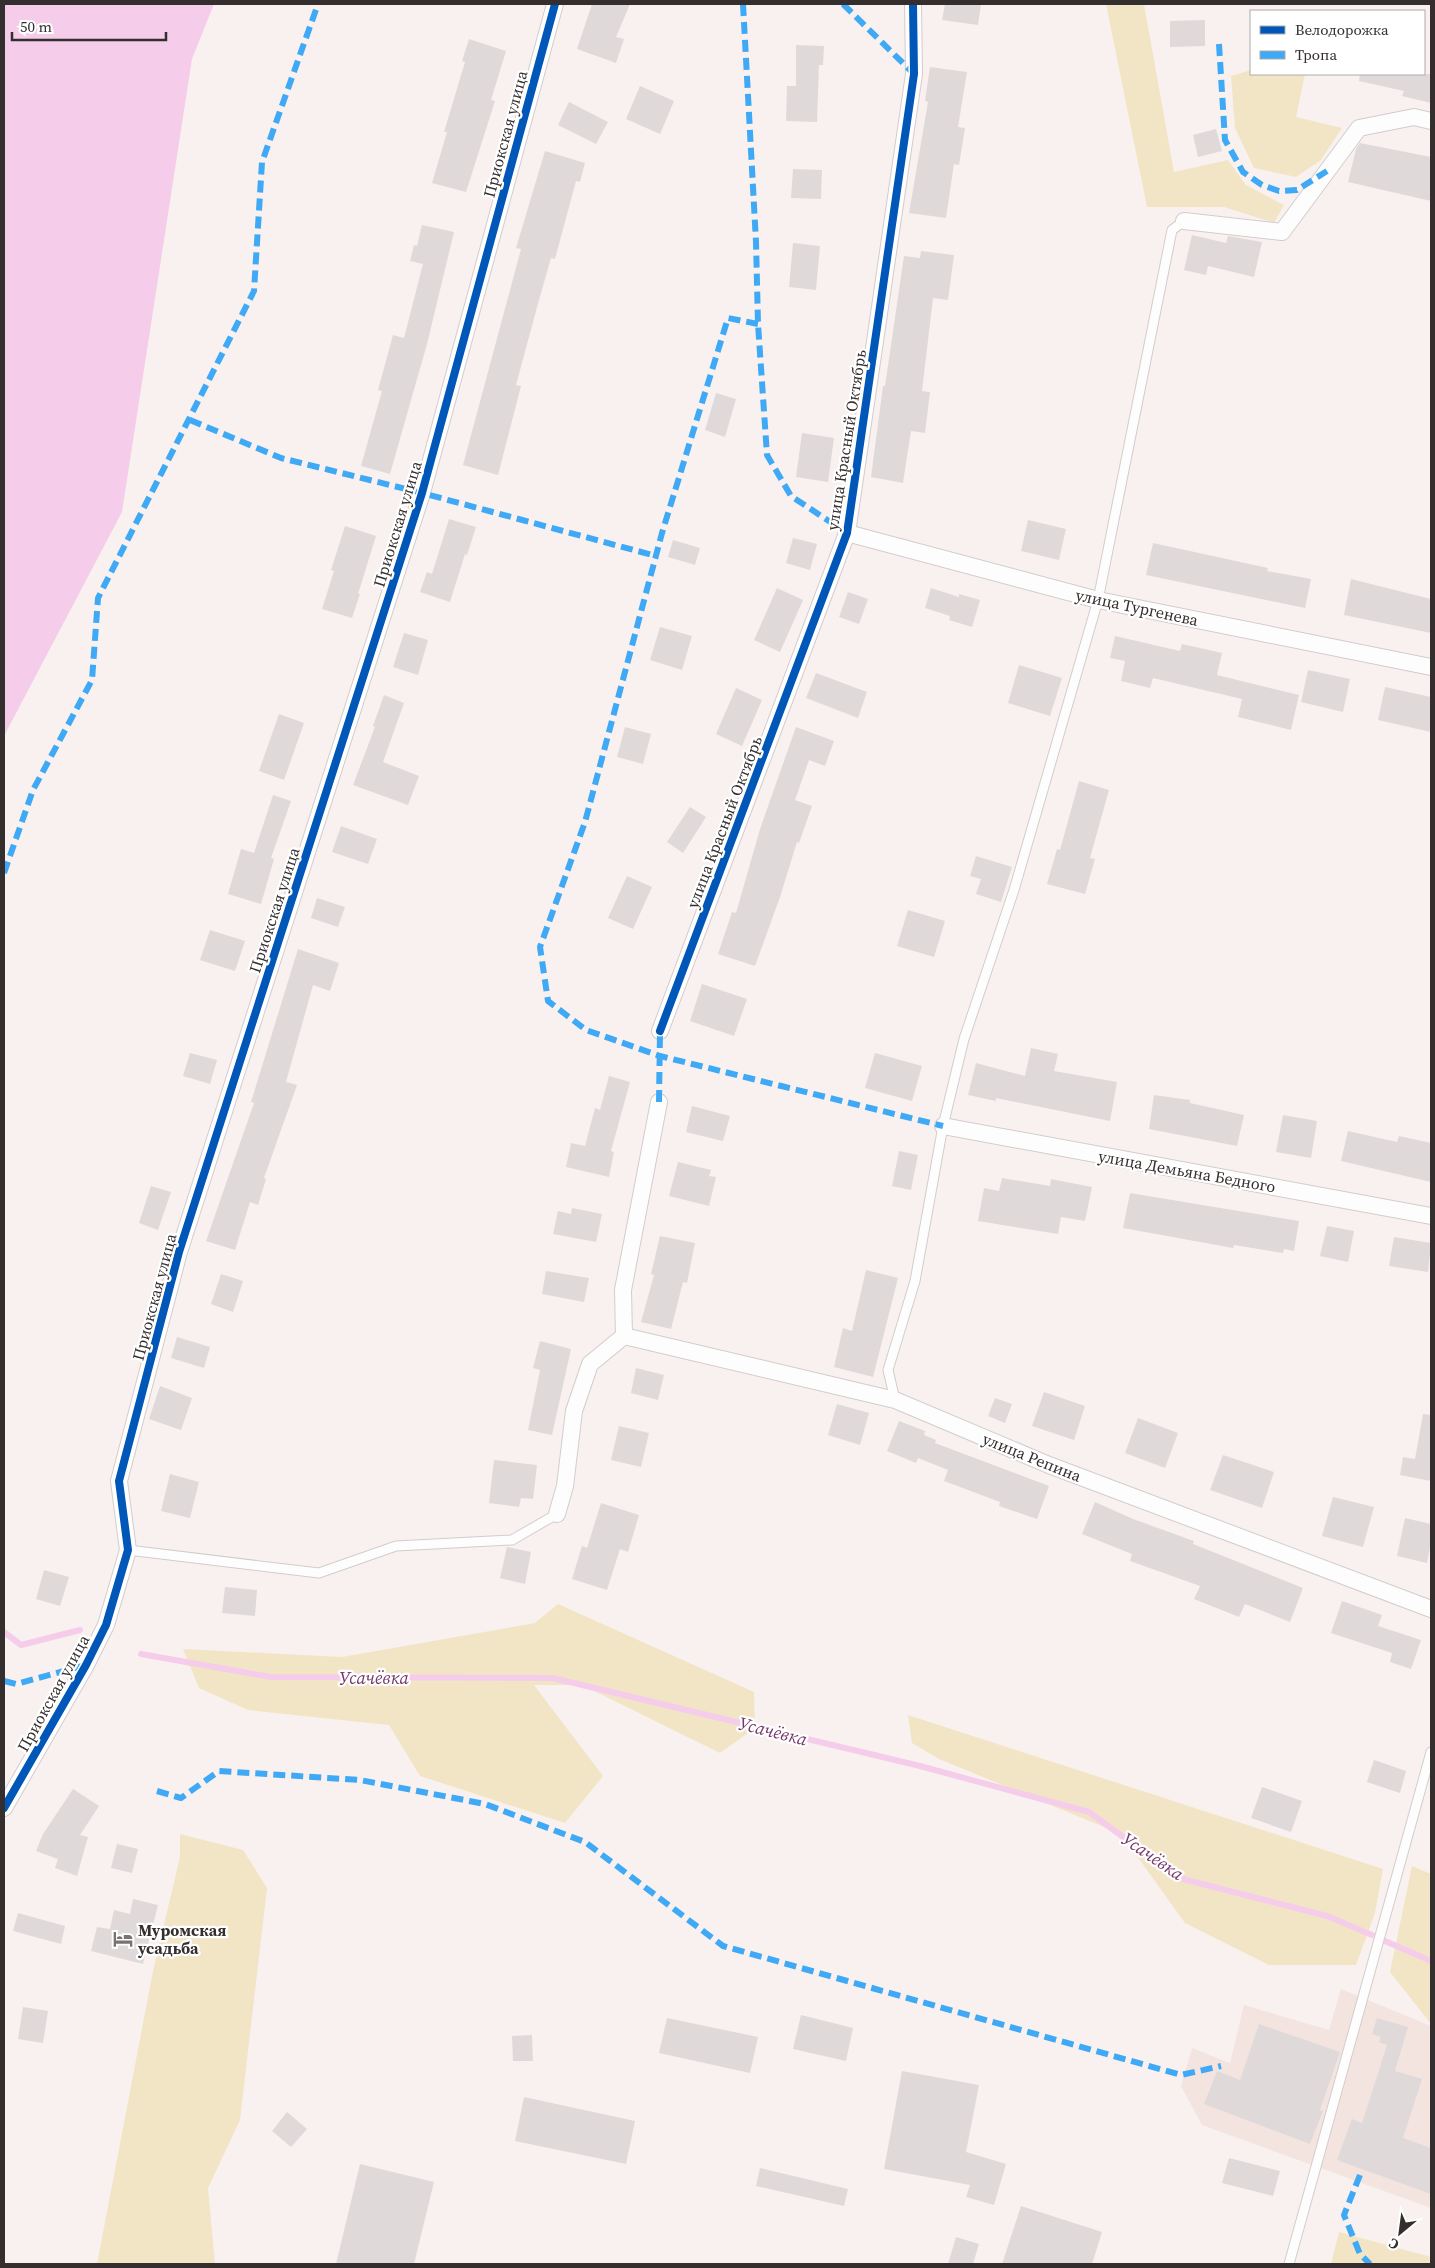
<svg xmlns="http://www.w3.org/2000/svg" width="1435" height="2268" viewBox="0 0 1435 2268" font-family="'Source Serif 4',serif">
<rect width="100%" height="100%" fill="#f8f1ef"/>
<path fill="#f3e4df" d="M 1341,1989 L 1431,2026 L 1431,2208 L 1202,2125 L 1181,2086 L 1192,2048 L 1230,2063 L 1244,2005 L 1329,2030 Z"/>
<g fill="#f2e5c6">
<path d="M 1106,4 L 1144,4 L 1174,172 L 1228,160 L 1246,185 L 1284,205 L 1274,223 L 1224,207 L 1147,207 Z"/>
<path d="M 1251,70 L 1251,74 L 1305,74 L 1296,117 L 1342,128 L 1321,160 L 1296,177 L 1254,168 L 1235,128 L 1231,76 Z"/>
<path d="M 558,1604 L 754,1692 L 755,1728 L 720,1753 L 582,1685 L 534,1685 L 603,1776 L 565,1823 L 420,1776 L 389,1725 L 248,1710 L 199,1688 L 183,1649 L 342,1657 L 535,1623 Z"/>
<path d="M 908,1715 L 1383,1869 L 1375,1913 L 1356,1965 L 1269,1965 L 1185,1923 L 1121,1834 L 939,1759 L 912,1743 Z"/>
<path d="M 180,1834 L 243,1850 L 267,1888 L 240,2120 L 208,2188 L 215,2264 L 97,2264 L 153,1971 L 180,1857 Z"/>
<path d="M 1412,1866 L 1431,1874 L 1431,2024 L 1390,1972 Z"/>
<path d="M 1339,2232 L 1431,2257 L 1431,2264 L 1331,2264 Z"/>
</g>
<path fill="#f5cdea" d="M 4,4 L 214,4 L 192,59 L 122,512 L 4,736 Z"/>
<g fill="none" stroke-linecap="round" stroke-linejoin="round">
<g stroke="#f5cdea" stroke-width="6">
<path d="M 4,1632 L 21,1645 L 80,1630"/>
<path d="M 141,1654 L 271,1677 L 553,1678 L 920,1766 L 1089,1812 L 1179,1878 L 1327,1916 L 1372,1935"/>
<path d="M 1385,1941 L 1431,1961"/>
</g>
</g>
<g fill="#dfdad9">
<path d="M 592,4 L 630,4 L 616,37 L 624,39 L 616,63 L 577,49 Z"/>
<path d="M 945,4 L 981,4 L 978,25 L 942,20 Z"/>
<path d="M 1205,20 L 1205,46 L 1170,47 L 1170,21 Z"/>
<path d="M 469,39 L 506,51 L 491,100 L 495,101 L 466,192 L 432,183 L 447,132 L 444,132 L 465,62 L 462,61 Z"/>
<path d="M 796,45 L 824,46 L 823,65 L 819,65 L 817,122 L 786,121 L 787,86 L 796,86 Z"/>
<path d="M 930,67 L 967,72 L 958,127 L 965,128 L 959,165 L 954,164 L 946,218 L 909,213 L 928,102 L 925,101 Z"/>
<path d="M 1360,74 L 1431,74 L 1431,103 L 1402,96 L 1404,91 L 1359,81 Z"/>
<path d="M 640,86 L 674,101 L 660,134 L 626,119 Z"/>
<path d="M 569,102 L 608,122 L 596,144 L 558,125 Z"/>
<path d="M 1216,129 L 1222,151 L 1198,157 L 1193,135 Z"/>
<path d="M 1360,143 L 1431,157 L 1431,201 L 1348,182 L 1356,149 Z"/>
<path d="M 545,151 L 585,163 L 580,182 L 576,181 L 555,259 L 551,258 L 539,300 L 516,385 L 521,386 L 498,475 L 463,465 L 521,249 L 516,248 Z"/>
<path d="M 793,169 L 822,170 L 821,199 L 791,198 Z"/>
<path d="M 422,225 L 454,232 L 427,344 L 390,474 L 361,466 L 382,391 L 378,390 L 393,335 L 404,338 L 423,264 L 410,261 L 414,245 L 417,246 Z"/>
<path d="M 1192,235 L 1226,243 L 1228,236 L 1262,242 L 1254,277 L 1208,266 L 1206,275 L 1184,270 Z"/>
<path d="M 793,243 L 820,246 L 816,290 L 789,287 Z"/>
<path d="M 921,251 L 954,255 L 948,300 L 933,298 L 922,391 L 930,392 L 925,433 L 911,431 L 903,483 L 871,477 L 883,386 L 885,386 L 904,256 L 920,258 Z"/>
<path d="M 716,393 L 736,399 L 725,437 L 705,430 Z"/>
<path d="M 802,433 L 834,438 L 828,482 L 796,477 Z"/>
<path d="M 449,519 L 476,527 L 467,555 L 465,554 L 450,602 L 420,592 L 427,572 L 432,574 Z"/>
<path d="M 1028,520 L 1066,529 L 1059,560 L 1021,551 Z"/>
<path d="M 345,526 L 376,536 L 358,594 L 360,594 L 352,618 L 322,609 L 334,571 L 331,570 Z"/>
<path d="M 793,538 L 817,544 L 810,570 L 786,563 Z"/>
<path d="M 673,540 L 700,548 L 695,565 L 668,557 Z"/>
<path d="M 1153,543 L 1268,568 L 1267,571 L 1311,579 L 1305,608 L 1146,575 Z"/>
<path d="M 1351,579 L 1431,599 L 1431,633 L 1344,615 Z"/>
<path d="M 777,588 L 803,600 L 780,652 L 754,640 Z"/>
<path d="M 931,588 L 959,597 L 959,594 L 980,600 L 972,627 L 949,620 L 950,616 L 925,608 Z"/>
<path d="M 848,592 L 868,599 L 859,624 L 839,617 Z"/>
<path d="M 660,627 L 692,636 L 682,670 L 650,660 Z"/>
<path d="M 404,633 L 428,640 L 418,675 L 393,667 Z"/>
<path d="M 1115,636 L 1180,651 L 1182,644 L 1222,653 L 1217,675 L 1299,695 L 1291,730 L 1238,717 L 1242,699 L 1153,678 L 1150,688 L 1121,681 L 1125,661 L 1110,658 Z"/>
<path d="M 1019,665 L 1062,678 L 1050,716 L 1008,703 Z"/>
<path d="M 1308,670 L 1350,679 L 1343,712 L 1301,702 Z"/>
<path d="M 816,673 L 867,692 L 858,718 L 806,698 Z"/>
<path d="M 1385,687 L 1431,697 L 1431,732 L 1378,720 Z"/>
<path d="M 736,688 L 762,700 L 742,746 L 716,734 Z"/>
<path d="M 384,695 L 404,703 L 383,762 L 419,776 L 408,805 L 353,785 L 375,727 L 373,726 Z"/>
<path d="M 279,714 L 304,723 L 284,780 L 259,771 Z"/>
<path d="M 625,727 L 651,734 L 643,764 L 617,757 Z"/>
<path d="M 796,727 L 834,741 L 825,766 L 809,760 L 795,800 L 812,806 L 799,843 L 797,842 L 780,897 L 755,966 L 718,954 L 732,912 L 736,913 L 760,829 Z"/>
<path d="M 1079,781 L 1109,790 L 1090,858 L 1095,859 L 1085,894 L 1047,884 L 1057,849 L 1060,850 Z"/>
<path d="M 273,795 L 291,801 L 271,858 L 274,859 L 261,904 L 228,894 L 241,849 L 254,853 Z"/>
<path d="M 690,807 L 706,817 L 683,853 L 667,842 Z"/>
<path d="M 341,826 L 377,839 L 368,864 L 332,852 Z"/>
<path d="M 976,856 L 1012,867 L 1001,902 L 976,894 L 981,879 L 970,876 Z"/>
<path d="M 627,876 L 652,887 L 633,929 L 608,918 Z"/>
<path d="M 317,898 L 345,907 L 338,927 L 311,918 Z"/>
<path d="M 908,910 L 945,921 L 934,957 L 897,946 Z"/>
<path d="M 210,930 L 245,941 L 235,971 L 200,960 Z"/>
<path d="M 298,949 L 339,963 L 330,991 L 313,985 L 286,1082 L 297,1085 L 264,1178 L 266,1179 L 258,1205 L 250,1202 L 235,1250 L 206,1241 L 254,1103 L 251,1102 Z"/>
<path d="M 702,984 L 747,999 L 734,1036 L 690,1021 Z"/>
<path d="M 1031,1048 L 1058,1054 L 1054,1071 L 1117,1082 L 1110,1121 L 996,1098 L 996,1101 L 968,1095 L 976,1063 L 1025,1076 Z"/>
<path d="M 190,1053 L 217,1060 L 210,1084 L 183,1076 Z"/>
<path d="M 875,1053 L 922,1066 L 912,1101 L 865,1088 Z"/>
<path d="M 609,1076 L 630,1082 L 611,1151 L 614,1152 L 609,1177 L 566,1167 L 571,1143 L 585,1146 L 595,1108 L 600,1110 Z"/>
<path d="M 1154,1095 L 1190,1100 L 1190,1103 L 1244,1115 L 1237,1146 L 1149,1129 Z"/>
<path d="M 692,1106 L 730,1116 L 723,1141 L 686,1132 Z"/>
<path d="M 1283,1115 L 1317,1121 L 1311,1158 L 1276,1152 Z"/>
<path d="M 1348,1131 L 1397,1142 L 1399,1136 L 1431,1143 L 1431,1182 L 1341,1161 Z"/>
<path d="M 899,1151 L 918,1155 L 911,1190 L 892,1186 Z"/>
<path d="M 678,1162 L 711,1170 L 709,1176 L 716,1177 L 709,1206 L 669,1196 Z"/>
<path d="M 1002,1178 L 1050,1186 L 1051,1179 L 1092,1187 L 1085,1221 L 1061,1217 L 1058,1234 L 978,1221 L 984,1188 L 999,1191 Z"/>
<path d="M 151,1186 L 171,1192 L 158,1230 L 139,1223 Z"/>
<path d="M 1130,1193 L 1299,1221 L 1294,1251 L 1284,1249 L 1283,1253 L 1234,1245 L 1233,1248 L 1123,1228 Z"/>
<path d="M 572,1208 L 602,1214 L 596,1242 L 553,1234 L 558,1211 L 571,1214 Z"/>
<path d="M 1327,1226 L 1354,1231 L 1348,1262 L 1320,1256 Z"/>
<path d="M 660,1236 L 695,1243 L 687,1283 L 683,1282 L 671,1329 L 641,1322 L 654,1275 L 651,1274 Z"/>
<path d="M 1394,1237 L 1431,1243 L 1428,1272 L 1389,1266 Z"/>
<path d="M 866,1270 L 898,1278 L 873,1377 L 834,1367 L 843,1328 L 852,1331 Z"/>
<path d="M 546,1271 L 589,1278 L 584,1302 L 542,1294 Z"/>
<path d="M 221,1274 L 243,1281 L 233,1312 L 211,1304 Z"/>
<path d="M 177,1337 L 210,1347 L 204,1368 L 171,1358 Z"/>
<path d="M 540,1341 L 571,1349 L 552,1435 L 528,1430 L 540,1370 L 533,1368 Z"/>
<path d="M 636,1368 L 664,1375 L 658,1400 L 631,1393 Z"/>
<path d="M 160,1386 L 192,1398 L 181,1430 L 149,1419 Z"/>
<path d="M 1044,1392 L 1085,1406 L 1074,1440 L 1032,1426 Z"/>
<path d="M 995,1398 L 1012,1404 L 1005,1423 L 988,1416 Z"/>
<path d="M 837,1404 L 869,1413 L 860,1445 L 828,1435 Z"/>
<path d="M 1423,1414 L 1431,1415 L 1431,1481 L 1400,1475 L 1403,1457 L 1415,1459 Z"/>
<path d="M 1138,1418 L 1178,1433 L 1165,1468 L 1125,1453 Z"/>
<path d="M 899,1421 L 925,1431 L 924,1435 L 936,1440 L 935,1443 L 1049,1486 L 1037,1519 L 999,1506 L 1000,1502 L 944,1481 L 948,1470 L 918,1458 L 916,1463 L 887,1451 Z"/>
<path d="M 619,1426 L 649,1433 L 641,1467 L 611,1460 Z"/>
<path d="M 1223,1455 L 1274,1472 L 1262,1508 L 1210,1490 Z"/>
<path d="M 494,1460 L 537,1465 L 533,1499 L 521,1498 L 519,1507 L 489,1503 Z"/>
<path d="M 170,1474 L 199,1482 L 190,1518 L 161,1511 Z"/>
<path d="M 1333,1497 L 1374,1507 L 1363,1547 L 1322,1536 Z"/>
<path d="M 1095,1502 L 1133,1519 L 1194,1541 L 1193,1544 L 1303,1588 L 1290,1622 L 1245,1604 L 1239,1617 L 1194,1599 L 1200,1586 L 1130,1561 L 1132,1554 L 1082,1534 Z"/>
<path d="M 601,1503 L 639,1515 L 628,1552 L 620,1549 L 607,1590 L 572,1579 L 582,1546 L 587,1548 Z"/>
<path d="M 1405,1518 L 1431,1524 L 1431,1542 L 1427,1563 L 1397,1556 Z"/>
<path d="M 507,1547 L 531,1552 L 525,1584 L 500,1578 Z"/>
<path d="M 44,1570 L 69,1577 L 60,1606 L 36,1599 Z"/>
<path d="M 225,1587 L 257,1590 L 255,1616 L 222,1613 Z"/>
<path d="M 1342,1601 L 1382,1615 L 1378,1626 L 1421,1640 L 1411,1669 L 1390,1662 L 1392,1653 L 1331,1633 Z"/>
<path d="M 1374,1760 L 1406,1771 L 1400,1793 L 1367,1782 Z"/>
<path d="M 1262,1787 L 1302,1801 L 1291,1832 L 1251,1818 Z"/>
<path d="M 73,1789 L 99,1806 L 80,1835 L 88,1837 L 77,1876 L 55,1868 L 58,1859 L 36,1851 L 43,1834 Z"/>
<path d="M 117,1844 L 138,1849 L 132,1873 L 111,1868 Z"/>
<path d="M 133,1899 L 158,1905 L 143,1964 L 91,1951 L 97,1927 L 110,1929 L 114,1910 L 130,1914 Z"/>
<path d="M 18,1913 L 65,1926 L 61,1944 L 13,1931 Z"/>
<path d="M 23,2007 L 48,2011 L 43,2043 L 18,2039 Z"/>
<path d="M 801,2015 L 853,2028 L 846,2061 L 793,2049 Z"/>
<path d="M 667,2018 L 758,2037 L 750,2073 L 659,2053 Z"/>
<path d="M 1377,2018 L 1408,2027 L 1395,2071 L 1422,2079 L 1403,2138 L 1431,2148 L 1431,2194 L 1337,2160 L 1352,2119 L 1362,2123 L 1387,2045 L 1379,2042 L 1381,2037 L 1372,2034 Z"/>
<path d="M 1259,2024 L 1340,2052 L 1320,2110 L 1323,2111 L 1310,2144 L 1204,2104 L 1217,2071 L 1240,2080 Z"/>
<path d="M 532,2035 L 533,2061 L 513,2061 L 512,2036 Z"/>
<path d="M 902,2071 L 979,2085 L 966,2152 L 1006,2164 L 994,2205 L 966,2197 L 970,2185 L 884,2169 Z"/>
<path d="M 524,2097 L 635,2121 L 626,2164 L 515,2141 Z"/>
<path d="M 287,2112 L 307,2129 L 291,2147 L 272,2131 Z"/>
<path d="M 1229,2158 L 1280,2171 L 1273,2196 L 1222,2183 Z"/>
<path d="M 360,2164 L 434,2182 L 414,2264 L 336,2264 Z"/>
<path d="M 760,2168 L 848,2189 L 844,2206 L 756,2186 Z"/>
<path d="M 1021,2206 L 1102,2232 L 1092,2264 L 1002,2264 Z"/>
<path d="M 956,2237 L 979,2244 L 973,2264 L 948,2264 Z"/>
</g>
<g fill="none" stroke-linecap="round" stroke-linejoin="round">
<defs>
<g id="lane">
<path d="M 895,1400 L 888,1370 L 915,1281 L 943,1126 L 964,1039 L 1014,890 L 1098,600 L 1172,230 L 1184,221"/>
<path d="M 128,1550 L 319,1573 L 396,1546 L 512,1540 L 557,1514"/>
<path d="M 1289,2264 L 1431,1752"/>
</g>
<g id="street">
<path d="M 1184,221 L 1282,232 L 1359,128 L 1414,117 L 1431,121"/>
<path d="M 847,533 L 1098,600 L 1431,667"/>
<path d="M 660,1031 L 847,533 L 914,74 L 913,4"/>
<path d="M 943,1126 L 1431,1216"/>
<path d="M 624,1336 L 895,1400 L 1049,1465 L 1431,1609"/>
<path d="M 557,1514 L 565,1486 L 574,1411 L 590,1364 L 624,1336 L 623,1290 L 659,1102"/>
<path d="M 4,1808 L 86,1665 L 106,1625 L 128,1550 L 119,1481 L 179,1252 L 422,493 L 555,4"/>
</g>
</defs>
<use href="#lane" stroke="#d2cdcc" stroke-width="11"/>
<use href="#street" stroke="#d2cdcc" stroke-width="18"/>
<use href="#lane" stroke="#fefdfd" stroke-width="9"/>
<use href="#street" stroke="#fefdfd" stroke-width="16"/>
<g stroke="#3fa9f5" stroke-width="6" stroke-dasharray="12 6" stroke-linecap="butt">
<path d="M 743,4 L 756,242 L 758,324 L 767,455 L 791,496 L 847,533"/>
<path d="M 843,4 L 914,74"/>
<path d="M 1219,44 L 1225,140 L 1243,172 L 1262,185 L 1279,191 L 1297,190 L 1327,171"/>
<path d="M 758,324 L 728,318 L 662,533 L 585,822 L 540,947 L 548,1001 L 586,1030 L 660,1056 L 943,1126"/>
<path d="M 190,420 L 281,458 L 422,493 L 656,556"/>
<path d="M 4,873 L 33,790 L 92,680 L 98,598 L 254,291 L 262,162 L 318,4"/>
<path d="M 659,1102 L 660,1031"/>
<path d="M 4,1681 L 16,1684 L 86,1665"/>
<path d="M 157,1791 L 181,1798 L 219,1771 L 360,1780 L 485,1804 L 585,1842 L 723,1946 L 1181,2075 L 1221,2066"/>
<path d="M 1360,2175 L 1344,2215 L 1360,2254 L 1370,2264"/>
</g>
<defs>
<g id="cycleway">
<path d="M 660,1031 L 847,533 L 914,74 L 913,4"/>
<path d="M 4,1808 L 86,1665 L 106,1625 L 128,1550 L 119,1481 L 179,1252 L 422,493 L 555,4"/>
</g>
</defs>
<use href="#cycleway" stroke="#fff" stroke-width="11"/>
<use href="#cycleway" stroke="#0057b8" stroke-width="8"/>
</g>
<defs>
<symbol id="hotel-bare" viewBox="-9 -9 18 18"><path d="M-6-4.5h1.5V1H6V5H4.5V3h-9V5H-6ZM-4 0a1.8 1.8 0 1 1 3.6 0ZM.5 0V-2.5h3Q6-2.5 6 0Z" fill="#797372" stroke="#fff" stroke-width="2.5" paint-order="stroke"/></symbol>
</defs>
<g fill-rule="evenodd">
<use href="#hotel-bare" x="109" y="1925" width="28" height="28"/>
</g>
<g text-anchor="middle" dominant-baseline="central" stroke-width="4.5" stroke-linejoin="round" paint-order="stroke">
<g font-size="16" fill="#342f2e" stroke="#fff">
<text transform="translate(505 134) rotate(-75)">Приокская улица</text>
<text transform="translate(846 440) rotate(-81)">улица Красный Октябрь</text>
<text transform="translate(397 524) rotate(-73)">Приокская улица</text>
<text transform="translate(1137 607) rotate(12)">улица Тургенева</text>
<text transform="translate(724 822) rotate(-69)">улица Красный Октябрь</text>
<text transform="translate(274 910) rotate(-72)">Приокская улица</text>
<text transform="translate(1187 1171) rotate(10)">улица Демьяна Бедного</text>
<text transform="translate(154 1297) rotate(-75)">Приокская улица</text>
<text transform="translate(1032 1457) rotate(22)">улица Репина</text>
<text transform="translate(53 1693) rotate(-61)">Приокская улица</text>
</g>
<g font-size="16" font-weight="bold" fill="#342f2e" stroke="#fff" text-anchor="start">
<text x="138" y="1930">Муромская<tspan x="138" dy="18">усадьба</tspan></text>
</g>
<g font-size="18" font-style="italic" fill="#75376b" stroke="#fff">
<text x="374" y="1677">Усачёвка</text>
<text transform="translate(773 1731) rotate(14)">Усачёвка</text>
<text transform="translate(1153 1856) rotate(34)">Усачёвка</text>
</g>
</g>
<rect width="1435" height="2268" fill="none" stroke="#342f2e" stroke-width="10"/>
<rect x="1250" y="10" width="175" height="65" fill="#ffffff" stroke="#aeacab"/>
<rect x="1260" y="26" width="25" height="8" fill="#0057b8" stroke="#aeacab"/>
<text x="1295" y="35" font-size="15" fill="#342f2e">Велодорожка</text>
<rect x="1260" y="51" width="25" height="8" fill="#3fa9f5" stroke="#aeacab"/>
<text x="1295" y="60" font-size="15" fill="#342f2e">Тропа</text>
<g transform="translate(1400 2233) rotate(209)" stroke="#ffffff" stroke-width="4" paint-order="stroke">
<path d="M0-4L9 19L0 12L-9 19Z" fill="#342f2e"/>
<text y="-8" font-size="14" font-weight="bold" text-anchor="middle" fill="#342f2e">С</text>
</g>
<path d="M12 32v8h154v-8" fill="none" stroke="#342f2e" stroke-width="2.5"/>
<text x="20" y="32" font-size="15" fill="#342f2e" stroke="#ffffff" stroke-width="4" paint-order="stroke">50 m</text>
</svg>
